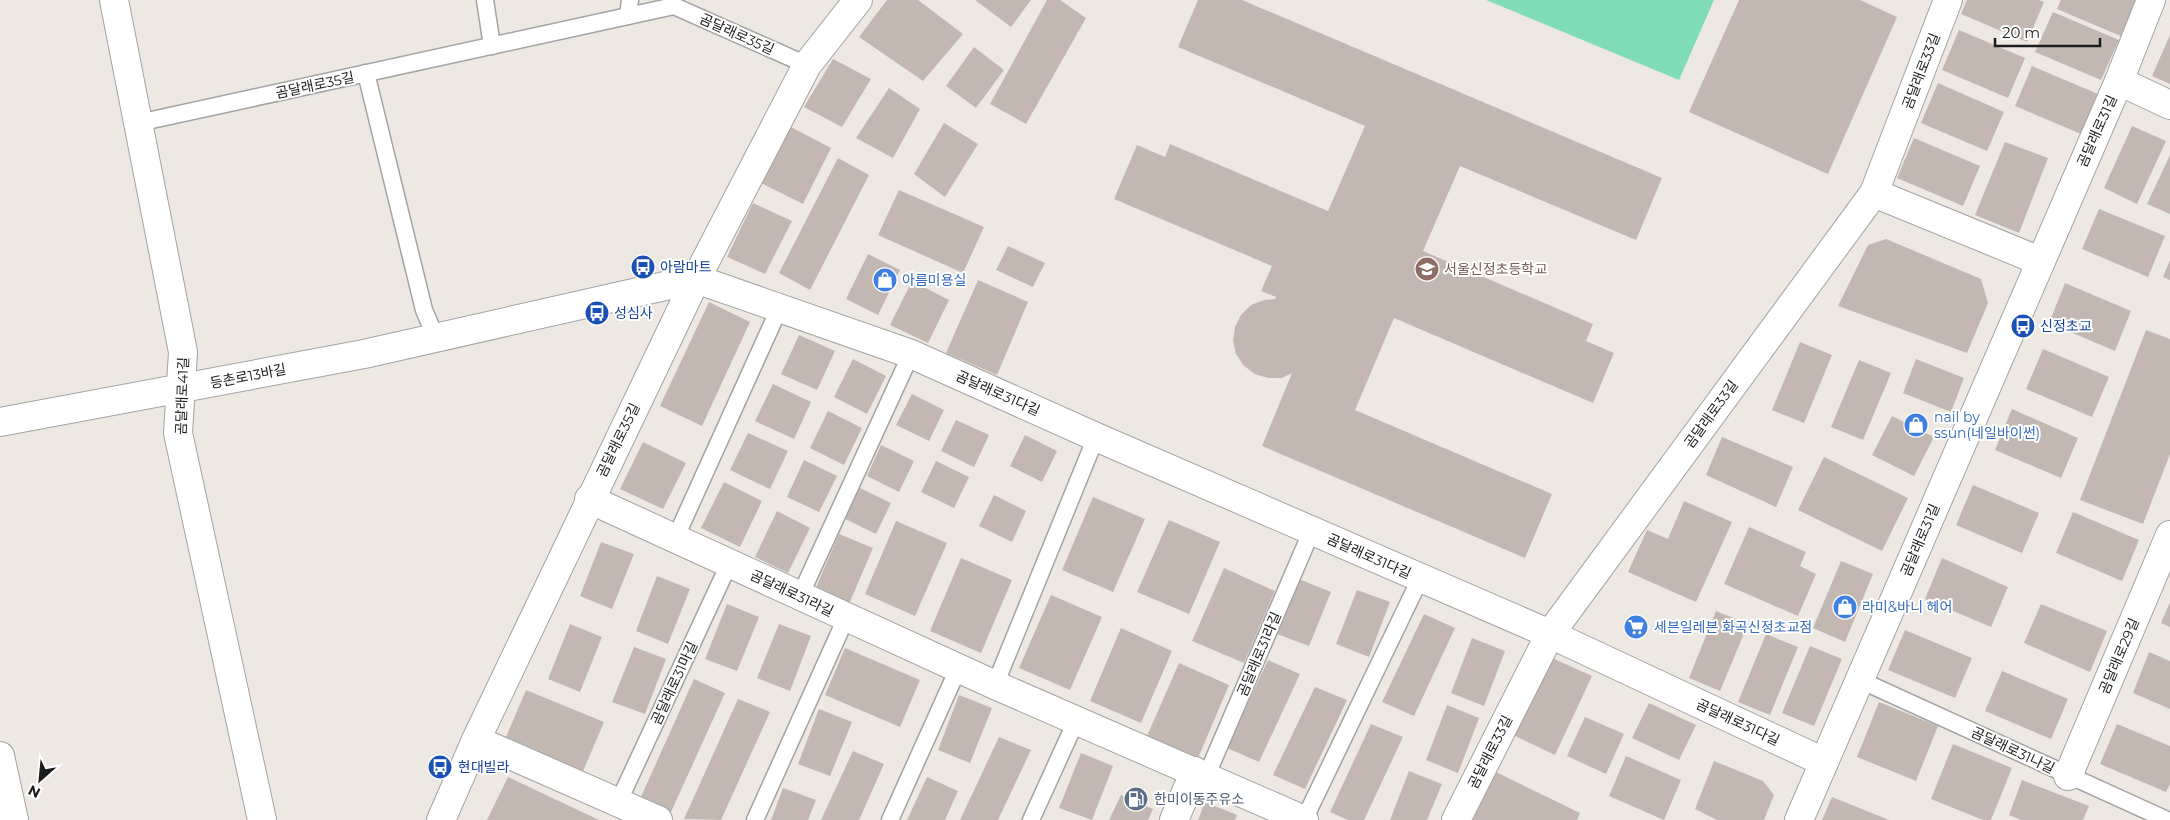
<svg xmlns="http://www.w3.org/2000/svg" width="2170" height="820" viewBox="0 0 2170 820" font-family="Montserrat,'Noto Sans KR',sans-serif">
<rect width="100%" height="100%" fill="#ede9e2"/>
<path fill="#80dcb6" d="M 1486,0 L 1714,0 L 1679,80 Z"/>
<g fill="#c2b8b1">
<path d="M 887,0 L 918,0 L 963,34 L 923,81 L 859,37 Z"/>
<path d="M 975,0 L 1031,0 L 1011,27 Z"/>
<path d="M 1047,0 L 1060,0 L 1086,18 L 1026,124 L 990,104 Z"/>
<path d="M 1198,0 L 1242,0 L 1662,178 L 1636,240 L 1460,166 L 1423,251 L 1593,324 L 1586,341 L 1614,353 L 1593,403 L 1394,318 L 1355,410 L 1552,494 L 1525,558 L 1262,446 L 1292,373 L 1282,378 L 1268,378 L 1255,374 L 1244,366 L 1236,354 L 1233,341 L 1235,327 L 1241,315 L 1251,305 L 1264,300 L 1275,299 L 1276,297 L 1261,291 L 1272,266 L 1114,199 L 1137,145 L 1165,157 L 1170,144 L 1328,211 L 1365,126 L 1178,47 Z"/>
<path d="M 1739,0 L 1860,0 L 1897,17 L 1828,174 L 1689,112 Z"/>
<path d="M 1967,0 L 2039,0 L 2044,2 L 2027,42 L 1961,14 Z"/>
<path d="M 2061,0 L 2139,0 L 2123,37 L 2057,9 Z"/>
<path d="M 2053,12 L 2119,40 L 2101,80 L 2035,52 Z"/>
<path d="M 1959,30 L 2025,58 L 2008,98 L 1942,70 Z"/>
<path d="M 2170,35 L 2170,84 L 2152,76 Z"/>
<path d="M 974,47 L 1004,70 L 976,108 L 946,86 Z"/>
<path d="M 833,59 L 871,79 L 842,127 L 804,107 Z"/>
<path d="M 2032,66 L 2098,94 L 2081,134 L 2015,106 Z"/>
<path d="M 1938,83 L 2004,112 L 1987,151 L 1921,123 Z"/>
<path d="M 889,88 L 920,109 L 893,158 L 856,138 Z"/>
<path d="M 944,123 L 978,144 L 945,197 L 914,174 Z"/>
<path d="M 789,126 L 831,148 L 803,204 L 761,183 Z"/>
<path d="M 2132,126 L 2166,141 L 2137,204 L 2104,188 Z"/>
<path d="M 1914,138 L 1980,166 L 1963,206 L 1897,178 Z"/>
<path d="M 2005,142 L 2048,158 L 2019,233 L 1975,215 Z"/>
<path d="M 2170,155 L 2170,214 L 2147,204 Z"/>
<path d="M 838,158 L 869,175 L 810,290 L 779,273 Z"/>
<path d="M 899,190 L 984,227 L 963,273 L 878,235 Z"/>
<path d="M 753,203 L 792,221 L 765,274 L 727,257 Z"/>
<path d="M 2099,209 L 2165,236 L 2148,277 L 2082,249 Z"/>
<path d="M 1886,239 L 1981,279 L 1988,303 L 1967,353 L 1838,306 L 1868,245 Z"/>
<path d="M 1008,246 L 1045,263 L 1033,287 L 996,270 Z"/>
<path d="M 868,254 L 900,270 L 878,315 L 846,299 Z"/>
<path d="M 2170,260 L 2170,280 L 2163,277 Z"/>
<path d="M 978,280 L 1028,302 L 997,375 L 946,353 Z"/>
<path d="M 912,281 L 949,300 L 928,343 L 890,325 Z"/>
<path d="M 2065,283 L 2131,311 L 2115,351 L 2049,323 Z"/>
<path d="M 709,302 L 750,322 L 702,426 L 660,406 Z"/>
<path d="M 2146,330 L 2170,339 L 2170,454 L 2143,524 L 2080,500 Z"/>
<path d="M 799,335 L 835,351 L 817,390 L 781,374 Z"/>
<path d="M 1800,342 L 1832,355 L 1804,423 L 1772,410 Z"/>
<path d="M 2043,349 L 2109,377 L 2092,417 L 2026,389 Z"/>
<path d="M 853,359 L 886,376 L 867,414 L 834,397 Z"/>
<path d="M 1916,359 L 1964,378 L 1951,412 L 1903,393 Z"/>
<path d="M 1859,360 L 1891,373 L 1863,440 L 1831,427 Z"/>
<path d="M 773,384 L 811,402 L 794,439 L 755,421 Z"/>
<path d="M 912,394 L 944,410 L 929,441 L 896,425 Z"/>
<path d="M 2012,409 L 2078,438 L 2061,478 L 1995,450 Z"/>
<path d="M 828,411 L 862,428 L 844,465 L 810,448 Z"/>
<path d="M 1892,416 L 1934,437 L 1914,476 L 1872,455 Z"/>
<path d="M 956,420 L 989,435 L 974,467 L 941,451 Z"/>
<path d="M 748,433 L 788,451 L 770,489 L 730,470 Z"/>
<path d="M 1025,435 L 1057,451 L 1042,482 L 1010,466 Z"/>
<path d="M 1722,437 L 1793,467 L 1776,507 L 1706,475 Z"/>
<path d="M 643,442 L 686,463 L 663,509 L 620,489 Z"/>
<path d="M 881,445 L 914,461 L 899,492 L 867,476 Z"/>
<path d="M 1824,457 L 1908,498 L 1882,551 L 1798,510 Z"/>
<path d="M 804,460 L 837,476 L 819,512 L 787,497 Z"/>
<path d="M 936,461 L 969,477 L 954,508 L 921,492 Z"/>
<path d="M 724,482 L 762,501 L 740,547 L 701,528 Z"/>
<path d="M 1973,485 L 2039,513 L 2022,553 L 1956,525 Z"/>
<path d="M 858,487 L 891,503 L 876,534 L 843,518 Z"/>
<path d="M 994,495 L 1026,511 L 1012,542 L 979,526 Z"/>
<path d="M 1093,497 L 1145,519 L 1113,592 L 1062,570 Z"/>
<path d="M 1684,501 L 1732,522 L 1696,602 L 1628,572 L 1647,530 L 1668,539 Z"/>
<path d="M 777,511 L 810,528 L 788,573 L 755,557 Z"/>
<path d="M 2073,512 L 2139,540 L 2122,581 L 2056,553 Z"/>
<path d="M 1169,520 L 1220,542 L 1189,614 L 1137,592 Z"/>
<path d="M 896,521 L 947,543 L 915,616 L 865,594 Z"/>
<path d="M 1749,527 L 1806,552 L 1800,566 L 1816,574 L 1798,616 L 1724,584 Z"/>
<path d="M 839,534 L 873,548 L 849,604 L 815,590 Z"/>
<path d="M 601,542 L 634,554 L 612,609 L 580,596 Z"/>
<path d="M 961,558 L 1012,580 L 981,653 L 930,631 Z"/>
<path d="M 1942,558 L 2008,587 L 1991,627 L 1925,599 Z"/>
<path d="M 1841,561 L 1873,574 L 1845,642 L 1813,628 Z"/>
<path d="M 1224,568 L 1275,591 L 1244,663 L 1192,641 Z"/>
<path d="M 657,576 L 690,589 L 668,644 L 636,631 Z"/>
<path d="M 1299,579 L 1331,592 L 1309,646 L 1277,634 Z"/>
<path d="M 1357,590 L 1390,602 L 1369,657 L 1336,644 Z"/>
<path d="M 1051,595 L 1102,617 L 1070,690 L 1019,668 Z"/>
<path d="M 2170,602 L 2170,627 L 2161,623 Z"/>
<path d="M 727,604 L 759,617 L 737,671 L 705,659 Z"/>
<path d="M 2041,604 L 2107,631 L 2090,672 L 2024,643 Z"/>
<path d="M 1716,611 L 1748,624 L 1720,691 L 1689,678 Z"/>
<path d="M 1424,614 L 1455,628 L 1414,716 L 1382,702 Z"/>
<path d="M 570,624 L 602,637 L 580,692 L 548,679 Z"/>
<path d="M 779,624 L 811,636 L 790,691 L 757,678 Z"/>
<path d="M 1121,628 L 1172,651 L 1141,723 L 1090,701 Z"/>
<path d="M 1905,630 L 1972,658 L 1955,698 L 1888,670 Z"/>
<path d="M 1766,634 L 1798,647 L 1770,715 L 1738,702 Z"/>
<path d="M 1472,638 L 1505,651 L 1484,706 L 1451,693 Z"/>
<path d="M 1810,646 L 1842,659 L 1814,726 L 1782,713 Z"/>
<path d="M 634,647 L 666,659 L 645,714 L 612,702 Z"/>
<path d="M 845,648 L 920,680 L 900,727 L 825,695 Z"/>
<path d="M 2149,652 L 2170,661 L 2170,709 L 2133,693 Z"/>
<path d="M 1550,657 L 1592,676 L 1555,755 L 1513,735 Z"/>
<path d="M 1268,660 L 1300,674 L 1259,762 L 1227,748 Z"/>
<path d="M 1179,663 L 1229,685 L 1198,758 L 1147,736 Z"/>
<path d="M 2002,671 L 2068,699 L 2051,739 L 1985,711 Z"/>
<path d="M 694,679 L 725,693 L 671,812 L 640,799 Z"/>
<path d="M 1315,687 L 1347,700 L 1305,789 L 1273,775 Z"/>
<path d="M 526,690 L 604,722 L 581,776 L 503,744 Z"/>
<path d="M 959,695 L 992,708 L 970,763 L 938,750 Z"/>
<path d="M 738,699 L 770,712 L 721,820 L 684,819 Z"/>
<path d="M 1879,702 L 1938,726 L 1916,781 L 1857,757 Z"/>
<path d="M 1649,703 L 1696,725 L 1679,760 L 1632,738 Z"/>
<path d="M 1447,705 L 1479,718 L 1458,773 L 1426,760 Z"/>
<path d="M 819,709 L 852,722 L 830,776 L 798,764 Z"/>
<path d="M 1585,717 L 1624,734 L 1606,774 L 1567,756 Z"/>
<path d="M 1371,724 L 1403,737 L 1364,820 L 1348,820 L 1330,812 Z"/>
<path d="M 2117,724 L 2170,746 L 2170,784 L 2166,792 L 2100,764 Z"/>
<path d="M 999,737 L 1031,750 L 998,820 L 960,820 Z"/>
<path d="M 1953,744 L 2012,768 L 1991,820 L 1983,820 L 1931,799 Z"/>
<path d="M 853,751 L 884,764 L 859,820 L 821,820 Z"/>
<path d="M 1081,753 L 1113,766 L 1092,820 L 1059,808 Z"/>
<path d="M 1626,756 L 1681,780 L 1664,820 L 1609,796 Z"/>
<path d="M 1714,761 L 1763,781 L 1774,795 L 1764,820 L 1717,820 L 1695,809 Z"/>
<path d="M 1409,771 L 1442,784 L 1427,820 L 1390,820 Z"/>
<path d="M 1494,771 L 1580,813 L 1577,820 L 1473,820 Z"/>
<path d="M 508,777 L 599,820 L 487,820 Z"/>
<path d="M 927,777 L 958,791 L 945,820 L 907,820 Z"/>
<path d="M 2022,780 L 2089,806 L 2083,820 L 2021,820 L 2009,815 Z"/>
<path d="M 783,788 L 816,800 L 808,820 L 771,820 Z"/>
<path d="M 1121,795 L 1153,809 L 1148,820 L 1109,820 Z"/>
<path d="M 1832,797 L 1889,820 L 1822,820 Z"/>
<path d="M 1205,802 L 1237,815 L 1235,820 L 1198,820 Z"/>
</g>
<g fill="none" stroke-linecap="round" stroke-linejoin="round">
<defs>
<g id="service">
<path d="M 485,0 L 492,46"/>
<path d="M 628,16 L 630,0"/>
<path d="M 366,73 L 424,310 L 436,338"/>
<path d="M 138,123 L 674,6 L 807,65"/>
<path d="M 675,539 L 779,309"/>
<path d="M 800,596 L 911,354"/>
<path d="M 1860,680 L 2167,820"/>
<path d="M 995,685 L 1096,437"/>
<path d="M 1206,777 L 1312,530"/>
<path d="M 618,803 L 729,564"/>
<path d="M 755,820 L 846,618"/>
<path d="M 890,820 L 958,669"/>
<path d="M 1031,820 L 1076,721"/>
<path d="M 1304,820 L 1420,579"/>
</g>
<g id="minor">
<path d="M 114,0 L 183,352 L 178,433 L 262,820"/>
<path d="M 2119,81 L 2170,105"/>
<path d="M 1874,193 L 2040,261"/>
<path d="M 696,279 L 911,354 L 1096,437 L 1550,634 L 1824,762"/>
<path d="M 0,422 L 364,354 L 696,279"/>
<path d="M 589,499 L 995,685 L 1304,820"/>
<path d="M 476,740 L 658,820"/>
<path d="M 0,756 L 14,820"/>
<path d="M 2068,776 L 2170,535"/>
<path d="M 441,820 L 476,740 L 696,279 L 807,65 L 858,0"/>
<path d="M 1174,820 L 1195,771"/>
<path d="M 1456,820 L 1550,634 L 1874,193 L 1948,0"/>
<path d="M 1799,820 L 2119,81 L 2151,0"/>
</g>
</defs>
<use href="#service" stroke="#a3a3a3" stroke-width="19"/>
<use href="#minor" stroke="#a3a3a3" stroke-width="30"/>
<use href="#service" stroke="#fff" stroke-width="16"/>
<use href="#minor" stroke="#fff" stroke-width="28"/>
</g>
<defs>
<symbol id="bus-disc" viewBox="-11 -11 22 22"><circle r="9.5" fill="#1a4fb4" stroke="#fff"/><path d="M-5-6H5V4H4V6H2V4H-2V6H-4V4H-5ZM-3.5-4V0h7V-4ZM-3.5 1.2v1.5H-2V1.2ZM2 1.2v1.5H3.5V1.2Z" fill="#fff"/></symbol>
<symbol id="school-disc" viewBox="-11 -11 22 22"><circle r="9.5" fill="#8d6e63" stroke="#fff"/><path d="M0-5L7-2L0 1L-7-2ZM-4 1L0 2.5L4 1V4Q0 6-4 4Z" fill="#fff"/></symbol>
<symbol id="shop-disc" viewBox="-11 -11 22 22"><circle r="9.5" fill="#3f7fe0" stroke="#fff"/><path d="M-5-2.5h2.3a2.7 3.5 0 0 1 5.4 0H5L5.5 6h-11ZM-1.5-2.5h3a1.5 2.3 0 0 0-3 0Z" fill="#fff"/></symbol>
<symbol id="supermarket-disc" viewBox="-11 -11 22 22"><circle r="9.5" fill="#3f7fe0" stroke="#fff"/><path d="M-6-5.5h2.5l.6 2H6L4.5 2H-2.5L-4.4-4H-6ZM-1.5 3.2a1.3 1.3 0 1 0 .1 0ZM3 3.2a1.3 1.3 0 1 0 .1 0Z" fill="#fff"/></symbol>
<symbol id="fuel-disc" viewBox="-11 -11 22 22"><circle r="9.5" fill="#5c6f8a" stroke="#fff"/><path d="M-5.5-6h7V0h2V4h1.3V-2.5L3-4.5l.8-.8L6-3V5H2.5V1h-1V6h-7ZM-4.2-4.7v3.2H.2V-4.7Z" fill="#fff"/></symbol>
</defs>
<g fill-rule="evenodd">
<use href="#bus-disc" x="629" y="253" width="28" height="28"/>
<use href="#school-disc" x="1413" y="255" width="28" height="28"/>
<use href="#shop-disc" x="871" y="266" width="28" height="28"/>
<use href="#bus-disc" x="583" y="299" width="28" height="28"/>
<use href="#bus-disc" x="2009" y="312" width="28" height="28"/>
<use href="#shop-disc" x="1902" y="411" width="28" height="28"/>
<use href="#shop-disc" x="1831" y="593" width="28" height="28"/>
<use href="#supermarket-disc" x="1622" y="613" width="28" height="28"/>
<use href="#bus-disc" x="426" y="753" width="28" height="28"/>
<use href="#fuel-disc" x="1122" y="785" width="28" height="28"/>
</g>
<g text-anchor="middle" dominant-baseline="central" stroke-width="4" stroke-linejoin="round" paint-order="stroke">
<g font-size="14" fill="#1c1c1c" stroke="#fff">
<text transform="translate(737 34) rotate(24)">곰달래로35길</text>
<text transform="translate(1921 71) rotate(-69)">곰달래로33길</text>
<text transform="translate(315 85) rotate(-12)">곰달래로35길</text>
<text transform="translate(2097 131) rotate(-66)">곰달래로31길</text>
<text transform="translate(248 376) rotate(-11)">등촌로13바길</text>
<text transform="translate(998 393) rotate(24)">곰달래로31다길</text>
<text transform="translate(182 396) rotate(-88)">곰달래로41길</text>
<text transform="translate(1711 414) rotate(-54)">곰달래로33길</text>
<text transform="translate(618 440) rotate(-64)">곰달래로35길</text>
<text transform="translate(1920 540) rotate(-67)">곰달래로31길</text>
<text transform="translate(1369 556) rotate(24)">곰달래로31다길</text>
<text transform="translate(792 593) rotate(25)">곰달래로31라길</text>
<text transform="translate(1259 654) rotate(-67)">곰달래로31라길</text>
<text transform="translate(2119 656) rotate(-67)">곰달래로29길</text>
<text transform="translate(674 683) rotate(-65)">곰달래로31마길</text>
<text transform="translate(1738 722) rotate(25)">곰달래로31다길</text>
<text transform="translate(2013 750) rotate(25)">곰달래로31나길</text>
<text transform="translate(1490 752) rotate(-63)">곰달래로33길</text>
</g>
<g font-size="14" fill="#164399" stroke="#fff" text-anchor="start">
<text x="660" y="267">아람마트</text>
<text x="614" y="313">성심사</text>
<text x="2040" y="326">신정초교</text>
<text x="458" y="767">현대빌라</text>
</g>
<g font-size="14" fill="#785e54" stroke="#fff" text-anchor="start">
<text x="1444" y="269">서울신정초등학교</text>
</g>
<g font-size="14" fill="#366cbe" stroke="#fff" text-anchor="start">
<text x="902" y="280">아름미용실</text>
<text x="1934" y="417">nail by<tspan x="1934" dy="16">ssun(네일바이썬)</tspan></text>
<text x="1862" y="607">라미&amp;바니 헤어</text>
<text x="1654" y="627">세븐일레븐 화곡신정초교점</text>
</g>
<g font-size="14" fill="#4e5e75" stroke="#fff" text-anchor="start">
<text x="1154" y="799">한미이동주유소</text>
</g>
</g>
<g transform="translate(40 780) rotate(207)" stroke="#ffffff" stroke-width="4" paint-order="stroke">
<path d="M0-4L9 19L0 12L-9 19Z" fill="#1c1c1c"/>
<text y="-8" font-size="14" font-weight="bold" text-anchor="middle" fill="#1c1c1c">N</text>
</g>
<path d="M1995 38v8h105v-8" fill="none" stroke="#1c1c1c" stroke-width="2.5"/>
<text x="2002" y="38" font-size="15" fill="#1c1c1c" stroke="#ffffff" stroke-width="4" paint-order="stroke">20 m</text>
</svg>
